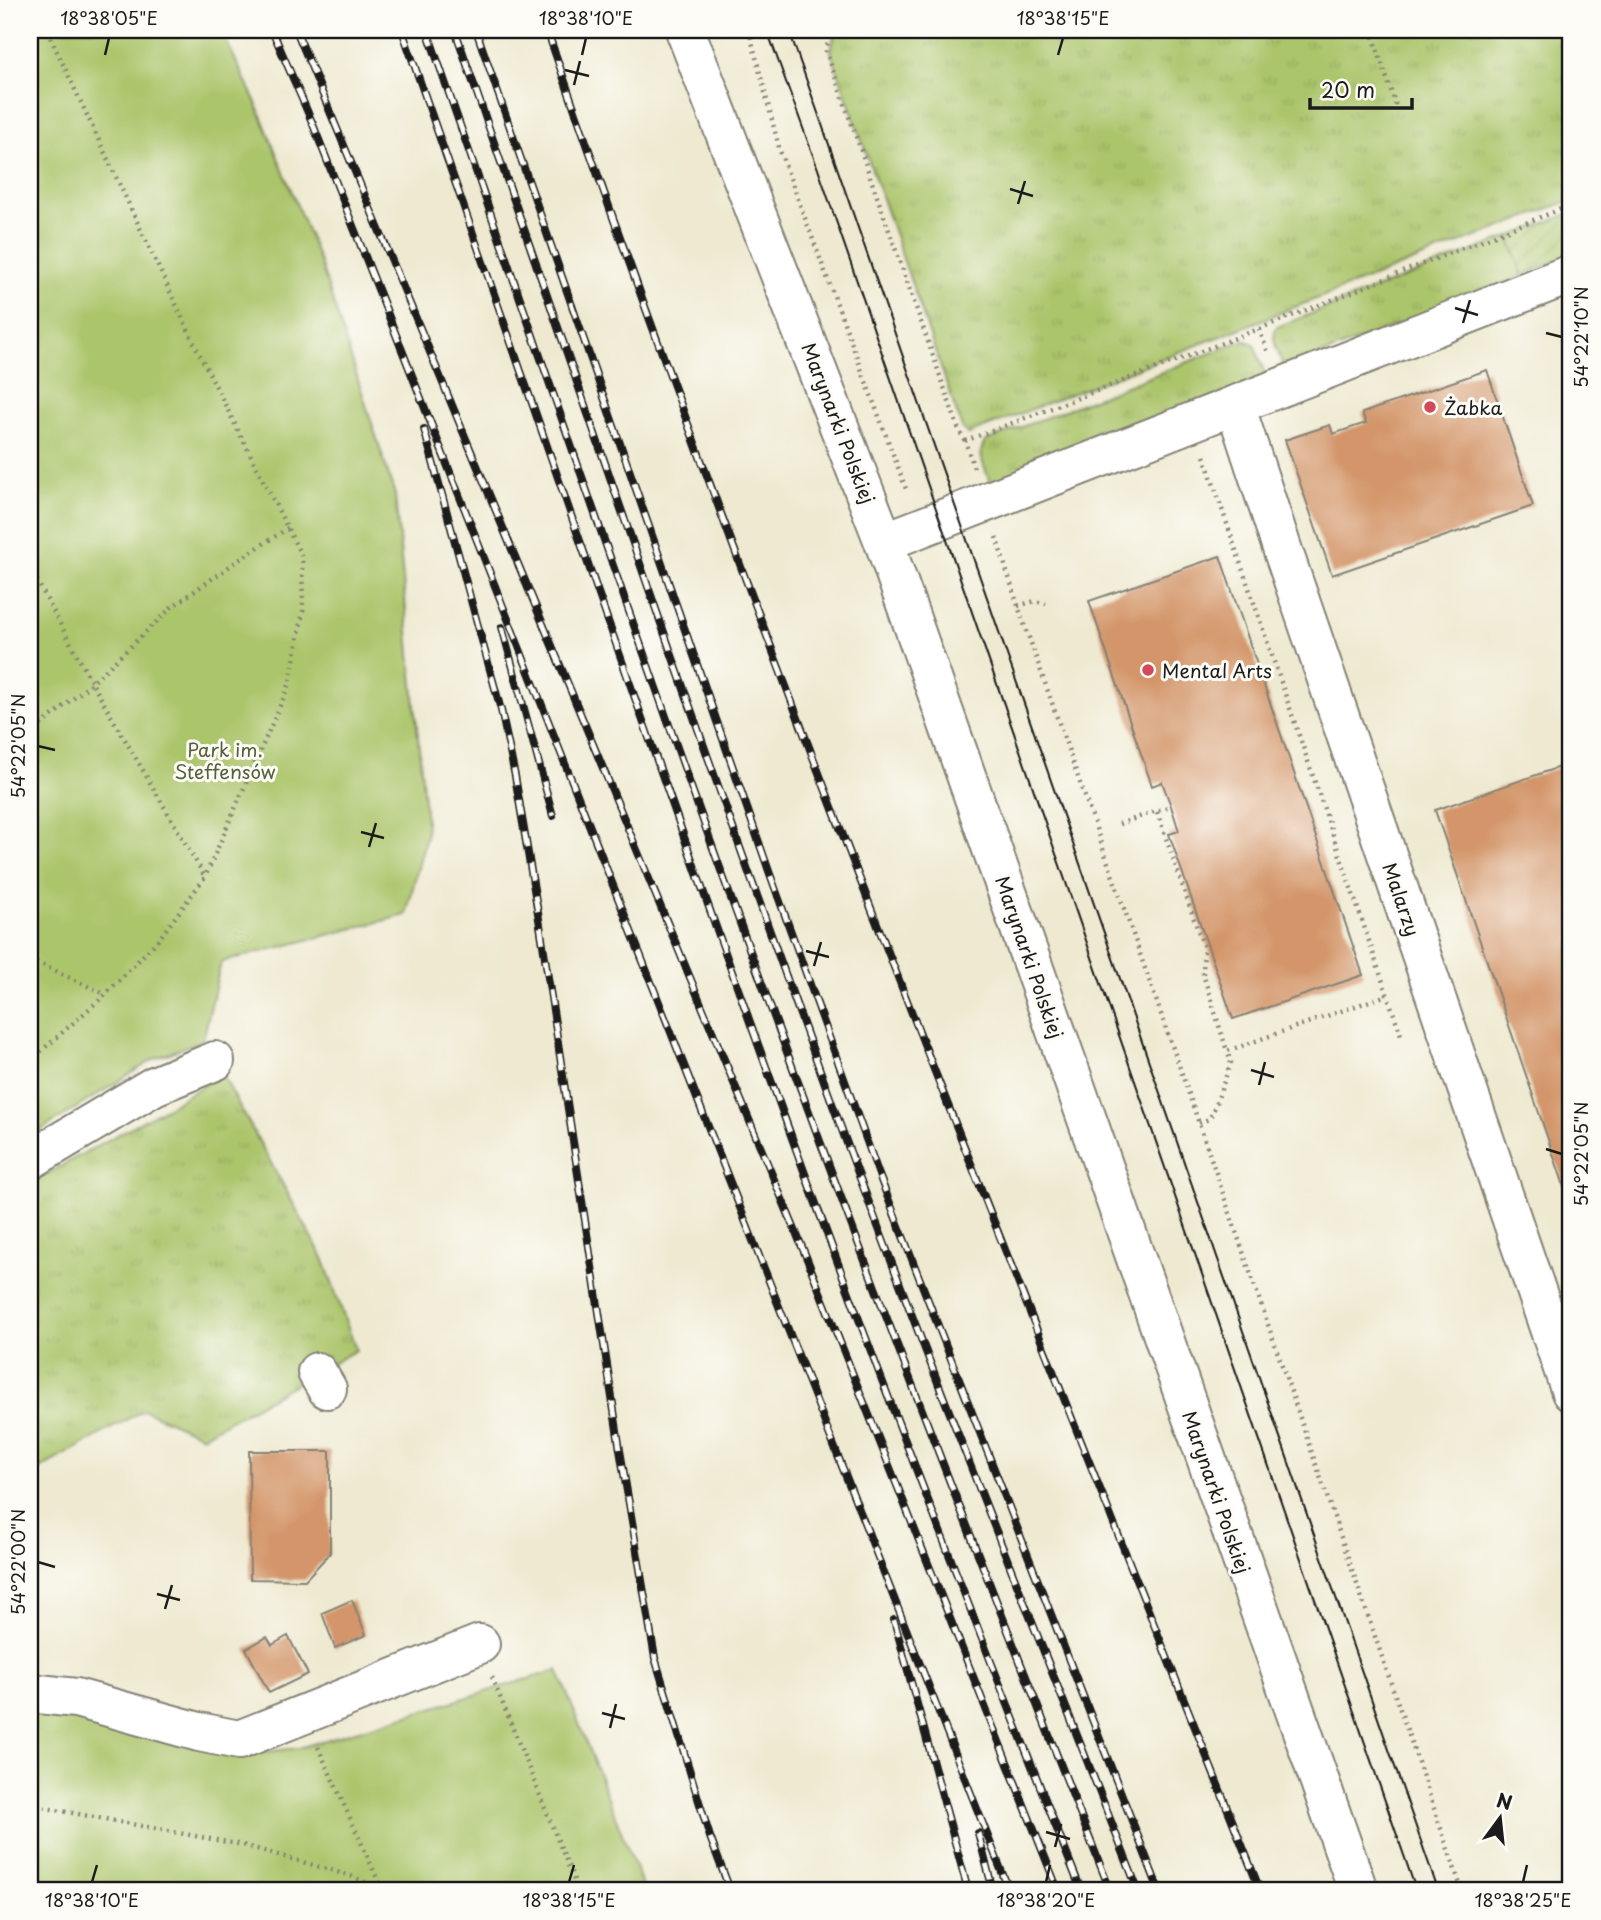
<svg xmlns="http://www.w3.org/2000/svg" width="1601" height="1920" viewBox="0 0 1601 1920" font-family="'Playpen Sans',sans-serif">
<defs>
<pattern id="grass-tufts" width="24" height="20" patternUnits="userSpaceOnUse" patternTransform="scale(1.75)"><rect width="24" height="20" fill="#abc56b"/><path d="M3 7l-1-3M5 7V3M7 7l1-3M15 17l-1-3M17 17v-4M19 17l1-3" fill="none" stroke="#93a95c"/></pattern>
<pattern id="garden-furrows" width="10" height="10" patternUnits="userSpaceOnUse" patternTransform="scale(1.75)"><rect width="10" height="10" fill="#abc56b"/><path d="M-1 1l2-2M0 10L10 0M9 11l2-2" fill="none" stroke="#93a95c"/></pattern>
</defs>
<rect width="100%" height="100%" fill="#fdfcf7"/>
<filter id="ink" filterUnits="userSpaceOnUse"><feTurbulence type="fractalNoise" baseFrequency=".0143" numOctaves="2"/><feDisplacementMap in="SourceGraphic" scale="14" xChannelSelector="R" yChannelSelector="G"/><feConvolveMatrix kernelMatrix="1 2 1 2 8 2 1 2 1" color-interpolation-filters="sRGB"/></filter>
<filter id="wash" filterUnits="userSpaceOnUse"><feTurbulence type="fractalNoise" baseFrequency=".00686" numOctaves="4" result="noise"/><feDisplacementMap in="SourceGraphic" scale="28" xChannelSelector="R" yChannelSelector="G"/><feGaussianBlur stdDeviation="1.57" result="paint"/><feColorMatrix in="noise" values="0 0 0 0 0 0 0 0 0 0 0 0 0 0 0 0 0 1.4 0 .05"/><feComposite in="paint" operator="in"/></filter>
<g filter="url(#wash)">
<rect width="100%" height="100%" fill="#eee9d0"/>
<g fill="url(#grass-tufts)" stroke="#647044" stroke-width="2">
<path d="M 835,30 L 1571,30 L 1571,200 L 968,434 L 962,428 L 831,52 Z"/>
<path d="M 1509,237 L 1523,276 L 1285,369 C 1280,356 1269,339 1277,327 Z"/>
<path d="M 1244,340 L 1254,344 L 1266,377 L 991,484 C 986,469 975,454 986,441 Z"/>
<path d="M 222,1074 L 323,1258 L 356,1350 L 202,1436 L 144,1410 L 30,1474 L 30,1183 L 166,1108 Z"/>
</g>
<g fill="#abc56b" stroke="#647044" stroke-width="2">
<path d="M 30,30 L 221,30 L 256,103 L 321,265 L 395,495 L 427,832 L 406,915 L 221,962 L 203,1040 L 154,1059 L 30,1137 Z"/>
<path d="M 558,1670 L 644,1890 L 30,1890 L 30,1705 L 245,1754 L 299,1748 Z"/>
</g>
<path fill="url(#garden-furrows)" stroke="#647044" stroke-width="2" d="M 1571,213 L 1571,254 L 1523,276 L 1509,237 Z"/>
<g id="blocks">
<g fill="#d39569">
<path d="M 1487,370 L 1533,506 L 1332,575 L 1285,440 L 1330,425 L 1333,434 L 1366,423 L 1362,413 Z"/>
<path d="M 1220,556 L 1363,975 L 1233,1019 L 1169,834 L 1179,831 L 1171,806 L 1162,782 L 1152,786 L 1089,601 Z"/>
<path d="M 1571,763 L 1571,1206 L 1435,810 Z"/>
<path d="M 249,1451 L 330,1451 L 330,1553 L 305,1580 L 250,1579 Z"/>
<path d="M 352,1600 L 366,1635 L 335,1648 L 322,1613 Z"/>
<path d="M 288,1636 L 308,1674 L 269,1693 L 246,1649 L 267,1637 L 272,1645 Z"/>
</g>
</g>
</g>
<g filter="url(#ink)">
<use href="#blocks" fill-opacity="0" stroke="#858276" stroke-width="2"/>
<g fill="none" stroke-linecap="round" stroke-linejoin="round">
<defs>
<g id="minor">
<path d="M 1235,405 L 1283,551 L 1571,1392"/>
<path d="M 884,542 L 1571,274"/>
<path d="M 30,1160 L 154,1086 L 215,1061"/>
<path d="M 317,1372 L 327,1389"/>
<path d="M 30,1693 L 76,1698 L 199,1732 L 239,1740 L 480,1644"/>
</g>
<path id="major" d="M 685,30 L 884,542 L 1358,1890"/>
</defs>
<use href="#minor" stroke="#858276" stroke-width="42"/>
<use href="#major" stroke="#858276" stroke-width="42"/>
<g stroke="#858276" stroke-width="4.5" stroke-dasharray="2 5" stroke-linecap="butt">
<path d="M 749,30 L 780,151 L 906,489"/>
<path d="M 831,30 L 826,51 L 959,430 L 965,441 L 974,468"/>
<path d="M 1371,30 L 1396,106"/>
<path d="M 1259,329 L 1269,355"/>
<path d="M 965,441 L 1259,329 L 1571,205"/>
<path d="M 1204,456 L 1401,1035"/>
<path d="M 996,537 L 1018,606 L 1181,1071 L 1462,1890"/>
<path d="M 30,568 L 92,683 L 205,877"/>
<path d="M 1018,606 L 1035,601 L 1046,604"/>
<path d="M 30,734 L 92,683 L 172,607 L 237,561 L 288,528"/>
<path d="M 1157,812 L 1204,948 L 1203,974 L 1227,1051 L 1387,995"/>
<path d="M 1119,824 L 1171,806"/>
<path d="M 30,959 L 105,994"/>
<path d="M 30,1061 L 106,994 L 159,939 L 205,877 L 290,683 L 303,611 L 302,557 L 195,345 L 47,30"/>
<path d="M 1199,1123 L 1209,1119 L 1213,1112 L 1231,1062 L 1227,1051"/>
<path d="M 492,1677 L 578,1890"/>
<path d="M 318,1747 L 382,1889"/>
<path d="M 30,1805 L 243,1845 L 351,1876 L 381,1889"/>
</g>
<use href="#minor" stroke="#fff" stroke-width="38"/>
<use href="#major" stroke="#fff" stroke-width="38"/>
<g stroke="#1c1c1c" stroke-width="2">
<path d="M 767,30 L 818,169 L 1416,1890"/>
<path d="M 789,30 C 1009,649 1217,1272 1438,1890"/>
</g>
<defs>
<g id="rail">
<path d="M 272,30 L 312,122 L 387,312 L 1009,1890"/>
<path d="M 296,30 L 805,1254 L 1058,1890"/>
<path d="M 402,30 C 540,424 675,820 819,1212 C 903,1440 992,1665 1081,1890"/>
<path d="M 427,30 C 549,381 669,733 798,1082 C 898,1353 1004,1621 1110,1890"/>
<path d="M 455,30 C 578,384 699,739 828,1092 C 926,1360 1034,1625 1138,1890"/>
<path d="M 476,30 L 770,874 L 879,1175 L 1159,1890"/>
<path d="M 547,30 C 764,657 1014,1273 1260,1890"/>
<path d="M 424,429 L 501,710 L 515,776 L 540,925 L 620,1450 L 655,1658 L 710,1837 L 730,1890"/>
<path d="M 502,627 L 553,816"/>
<path d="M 894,1620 L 968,1890"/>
<path d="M 978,1833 L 993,1890"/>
</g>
</defs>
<use href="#rail" stroke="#1c1c1c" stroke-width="8"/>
<use href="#rail" stroke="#fdfcf7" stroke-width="5" stroke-dasharray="16" stroke-linecap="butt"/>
</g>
</g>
<path fill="none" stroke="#1c1c1c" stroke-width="2.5" d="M 105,55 L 109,38M 582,55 L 586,38M 1058,55 L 1063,38M 565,70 L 589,76M 574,85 L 580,61M 1010,189 L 1033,196M 1018,204 L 1025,181M 1455,308 L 1478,315M 1463,323 L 1470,300M 1546,333 L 1562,337M 38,746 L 55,750M 361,832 L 384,838M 369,847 L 376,823M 806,951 L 829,957M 814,966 L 821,942M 1251,1070 L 1274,1077M 1259,1085 L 1265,1062M 1546,1149 L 1562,1154M 38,1562 L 55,1567M 157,1594 L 180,1600M 165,1609 L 172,1585M 602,1713 L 625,1719M 610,1728 L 616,1704M 1046,1832 L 1070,1839M 1055,1847 L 1061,1824M 92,1882 L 97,1865M 569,1882 L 574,1865M 1046,1882 L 1050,1865M 1523,1882 L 1527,1865"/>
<g fill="#d1495b" stroke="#fdfcf7" stroke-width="2.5">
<circle cx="1430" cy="407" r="7"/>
<circle cx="1148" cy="670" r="7"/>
</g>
<g text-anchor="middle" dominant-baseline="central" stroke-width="6" stroke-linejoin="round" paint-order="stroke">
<g font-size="19" fill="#1c1c1c" stroke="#fdfcf7" text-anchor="start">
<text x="1444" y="407">Żabka</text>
<text x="1162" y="670">Mental Arts</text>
</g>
<g font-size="19" fill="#1c1c1c" stroke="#fdfcf7">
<text transform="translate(839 423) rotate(69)">Marynarki Polskiej</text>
<text transform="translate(1402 899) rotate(71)">Malarzy</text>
<text transform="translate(1030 957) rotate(71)">Marynarki Polskiej</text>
<text transform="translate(1217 1492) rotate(71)">Marynarki Polskiej</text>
</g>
<g font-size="19" fill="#55603c" stroke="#fdfcf7">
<text x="225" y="749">Park im.<tspan x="225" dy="22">Steffensów</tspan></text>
</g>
</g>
<rect width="1601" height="1920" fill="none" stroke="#fdfcf7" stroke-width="77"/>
<g transform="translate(1500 1818) rotate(15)" stroke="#fdfcf7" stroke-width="5" paint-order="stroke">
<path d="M0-5L12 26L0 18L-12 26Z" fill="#1c1c1c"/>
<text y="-10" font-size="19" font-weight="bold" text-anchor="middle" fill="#1c1c1c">N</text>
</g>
<path d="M1310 98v10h102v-10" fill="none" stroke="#1c1c1c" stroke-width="3.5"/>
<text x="1321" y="98" font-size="21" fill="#1c1c1c" stroke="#fdfcf7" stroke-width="5" paint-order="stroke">20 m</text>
<rect x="38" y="38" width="1524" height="1844" fill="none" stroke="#1c1c1c" stroke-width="2.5"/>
<g font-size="18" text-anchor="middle" fill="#1c1c1c">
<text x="109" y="25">18°38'05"E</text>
<text x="586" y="25">18°38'10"E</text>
<text x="1063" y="25">18°38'15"E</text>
<text transform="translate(1582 337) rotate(-90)" y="6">54°22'10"N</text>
<text transform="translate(19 746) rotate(-90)" y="6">54°22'05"N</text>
<text transform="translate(1582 1154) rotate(-90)" y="6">54°22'05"N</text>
<text transform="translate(19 1562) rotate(-90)" y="6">54°22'00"N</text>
<text x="92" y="1907">18°38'10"E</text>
<text x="569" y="1907">18°38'15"E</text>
<text x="1046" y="1907">18°38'20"E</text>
<text x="1523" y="1907">18°38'25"E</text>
</g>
</svg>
